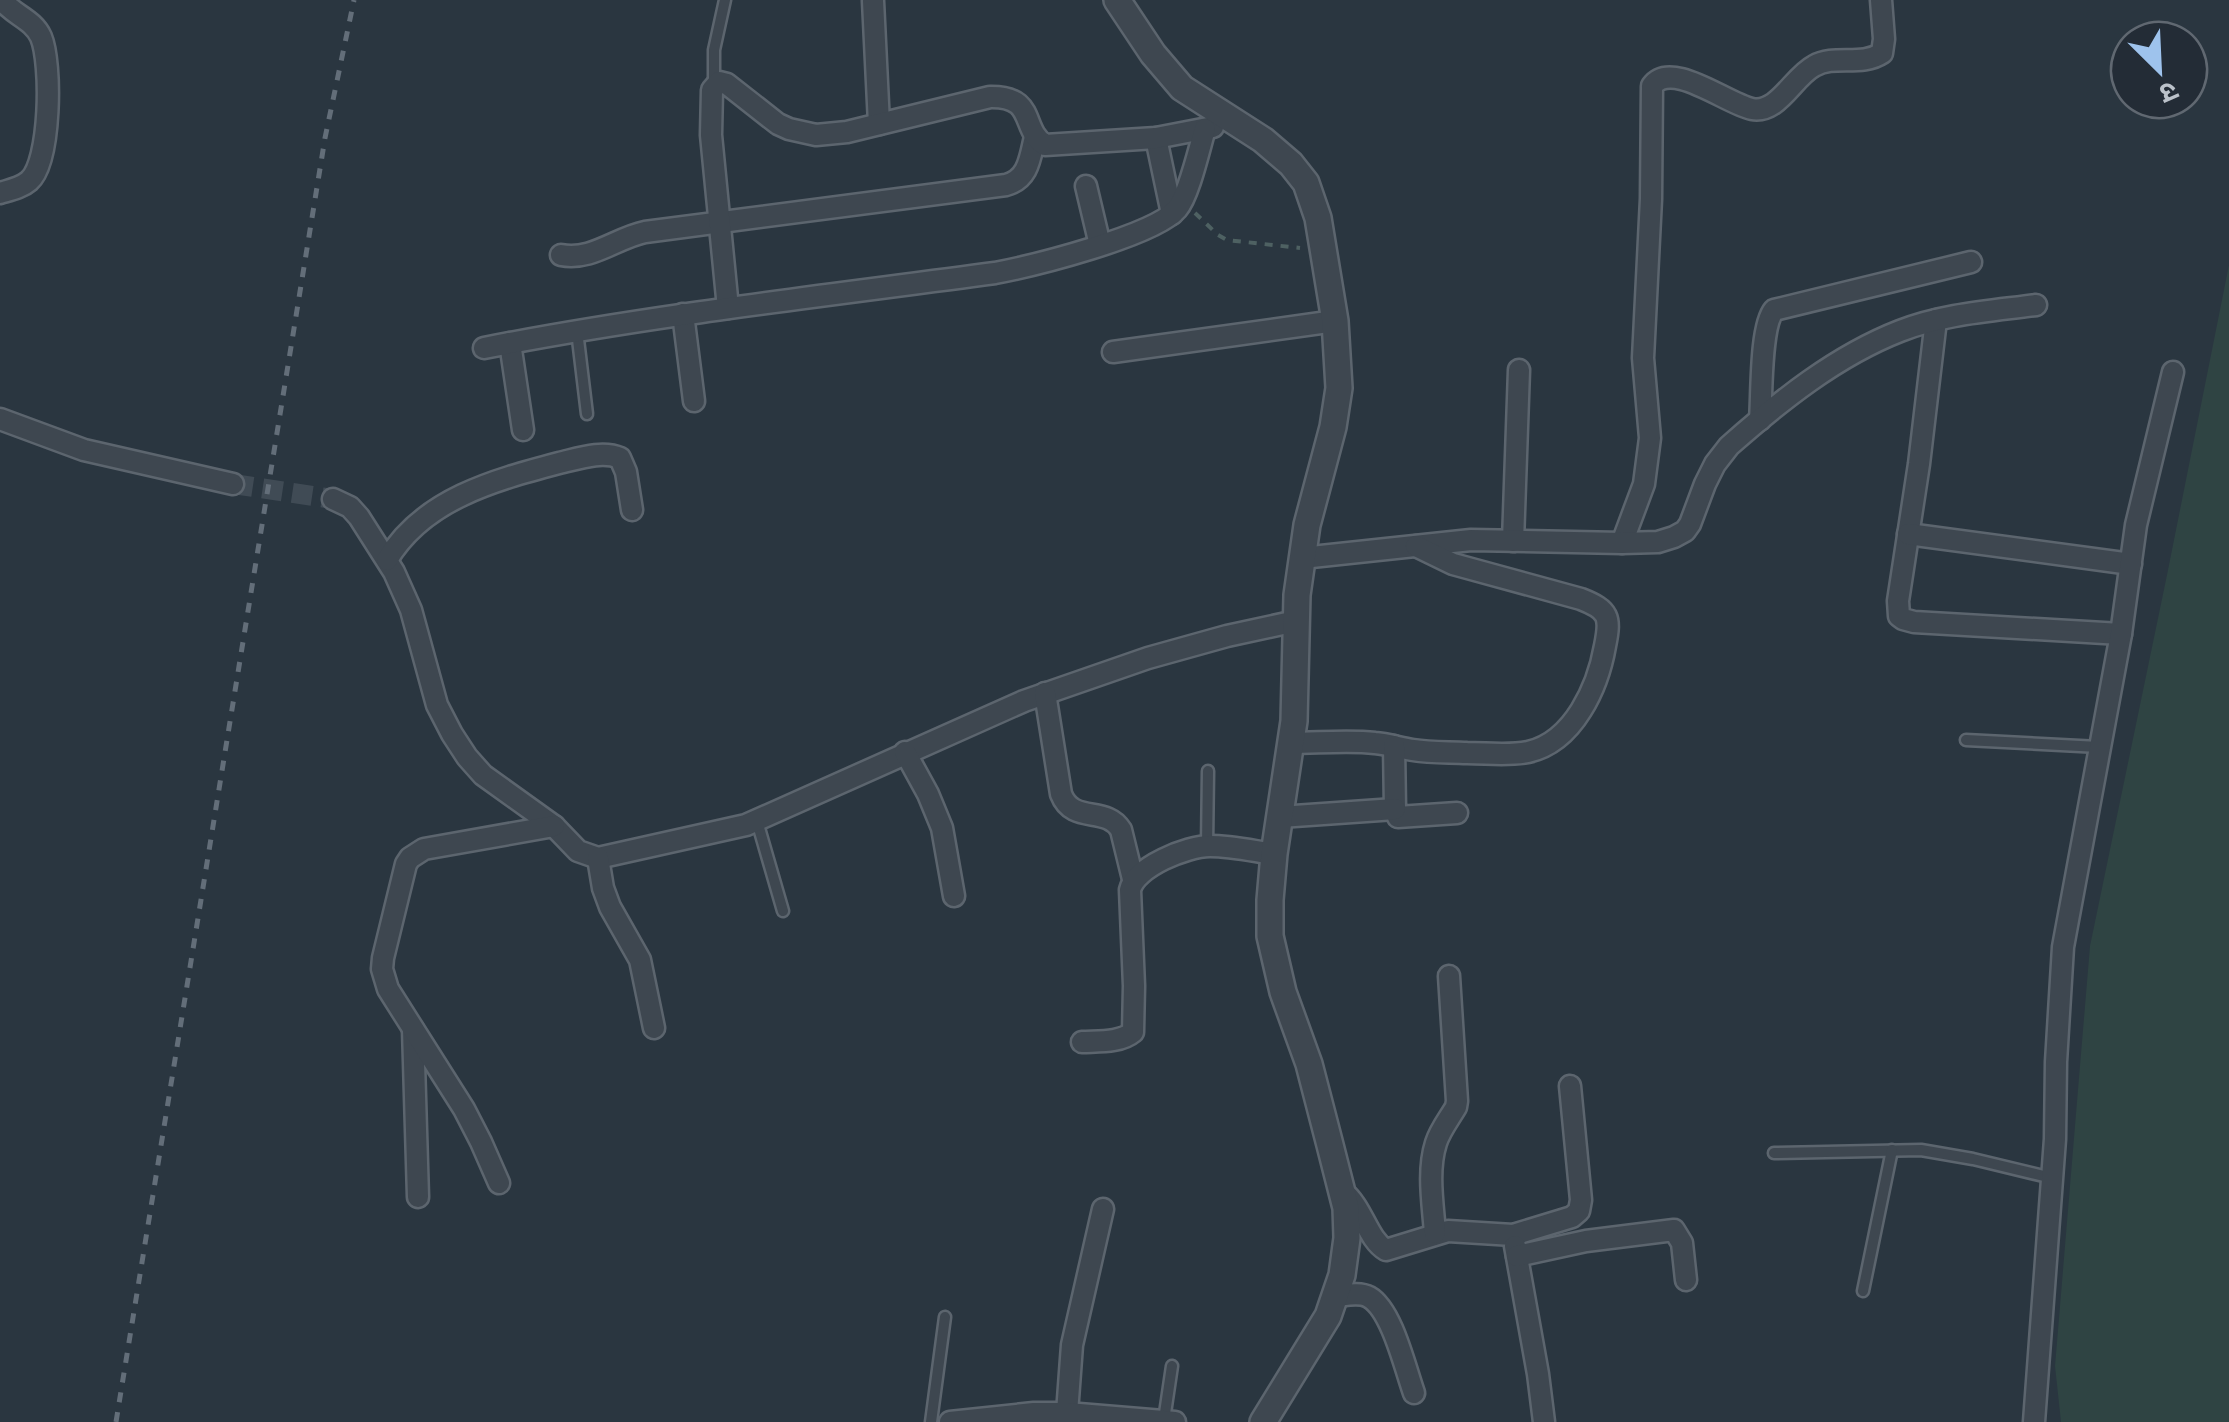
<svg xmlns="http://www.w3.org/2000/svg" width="2229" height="1422" viewBox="0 0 2229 1422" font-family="Figtree,'Noto Sans Devanagari',sans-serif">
<rect width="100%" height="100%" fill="#2a3640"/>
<path fill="#2f4443" d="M 2229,265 L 2229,1422 L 2061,1422 L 2055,1366 L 2090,946 L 2167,575 Z"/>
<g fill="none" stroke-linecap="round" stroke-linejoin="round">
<path stroke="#404b55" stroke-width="20" stroke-dasharray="20 10" stroke-linecap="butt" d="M 233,484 L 333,499"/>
<defs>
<g id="service">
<path d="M 714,83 L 714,50 L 725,0"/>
<path d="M 577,331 L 587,414"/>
<path d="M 1966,740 L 2099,747"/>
<path d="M 757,821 L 783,911"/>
<path d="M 1207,846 L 1208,771"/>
<path d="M 1774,1153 L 1921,1150 L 1973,1159 L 2052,1178"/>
<path d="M 1863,1291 L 1892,1150"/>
<path d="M 1164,1420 L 1172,1366"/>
<path d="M 931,1422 L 945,1317"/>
</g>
<g id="minor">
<path d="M 873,1 L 879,124"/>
<path d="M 1156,138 L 1172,214"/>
<path d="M 1086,186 L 1100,245"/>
<path d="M 0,193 C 10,190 21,188 29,181 C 51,162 52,63 41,37 C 33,19 13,15 2,0"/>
<path d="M 561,255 C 592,261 616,238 645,232 L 1006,185 C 1029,179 1030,157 1035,137"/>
<path d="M 728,308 L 711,135 L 712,90 L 719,82 L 727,84 L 778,124 L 789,129 L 816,135 L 847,132 L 990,97 C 1037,96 1020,129 1045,145 L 1156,138 L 1213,127"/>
<path d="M 683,314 L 694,401"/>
<path d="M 1936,320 L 1919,464 L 1898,601 L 1899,616 L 1903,619 L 1914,622 L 2121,634"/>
<path d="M 510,343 L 523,430"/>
<path d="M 484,348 C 653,315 824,296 995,273 C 1032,266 1154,236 1177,209 C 1189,195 1199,149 1205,129"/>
<path d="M 1113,352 L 1335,321"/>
<path d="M 0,419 L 84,450 L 233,484"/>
<path d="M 1760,420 C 1762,395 1760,327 1774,310 L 1971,262"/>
<path d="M 333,499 L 350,507 L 359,517 L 394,572 L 411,610 L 437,705 L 452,734 L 467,757 L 483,775 L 554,826 L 578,851 L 598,858 L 746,825 L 1024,701 L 1148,658 L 1227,636 L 1296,621"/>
<path d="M 1908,534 L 2131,564"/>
<path d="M 1513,541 L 1519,370"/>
<path d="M 1622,543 L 1644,484 L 1650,438 L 1643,358 L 1651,199 L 1652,86 C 1671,59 1727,104 1752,109 C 1778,114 1793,77 1814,66 C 1835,54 1861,67 1882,53 L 1884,39 L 1881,0"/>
<path d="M 1302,558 L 1471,540 L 1622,543 L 1658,542 L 1674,537 L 1685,531 L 1690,524 L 1705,484 L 1715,464 L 1729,446 C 1780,401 1836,356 1900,331 C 1943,314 1991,311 2036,305"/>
<path d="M 387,560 C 423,499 495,480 559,463 C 577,459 602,450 620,458 L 626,472 L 632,510"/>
<path d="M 1045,693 L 1061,794 C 1073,825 1106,805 1121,830 L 1133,879"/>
<path d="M 1291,743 C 1318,743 1348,740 1375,743 C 1388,744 1400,748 1413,750 C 1431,753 1449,752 1467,753 C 1487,753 1508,756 1528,752 C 1574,742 1598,686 1605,646 C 1611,617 1609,610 1581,599 L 1453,564 L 1416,546"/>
<path d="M 1394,746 L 1395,809 L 1398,817 L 1457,813"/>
<path d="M 905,752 L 928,794 L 942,828 L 954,896"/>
<path d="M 1280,817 L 1395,809"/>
<path d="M 598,858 L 603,888 L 610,907 L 640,960 L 654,1028"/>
<path d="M 413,1029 L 418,1197"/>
<path d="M 1082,1042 C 1098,1041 1120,1043 1133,1032 L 1134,986 L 1130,890 C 1135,867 1187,846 1210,846 C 1231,846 1253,851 1274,854"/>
<path d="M 499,1183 L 481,1142 L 464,1109 L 388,989 L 382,969 L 383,958 L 406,864 L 410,858 L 424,849 L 554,826"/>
<path d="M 1342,1191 C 1363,1207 1367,1239 1386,1250 L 1448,1231 L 1513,1235 L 1572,1217 L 1579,1211 L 1581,1200 L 1570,1086"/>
<path d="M 1435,1233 C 1433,1205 1427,1171 1436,1143 C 1440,1130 1449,1119 1456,1107 L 1457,1101 L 1449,976"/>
<path d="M 1515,1246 L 1538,1374 L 1544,1422"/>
<path d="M 1517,1256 L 1586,1241 L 1674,1230 L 1682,1243 L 1686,1280"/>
<path d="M 1337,1296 C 1347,1295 1360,1292 1369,1297 C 1392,1310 1405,1368 1414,1393"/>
<path d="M 1067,1413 L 1072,1345 L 1103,1209"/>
<path d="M 950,1422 L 1034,1413 L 1067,1413 L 1175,1422"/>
<path d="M 2034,1422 L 2055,1139 L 2056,1062 L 2063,947 L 2121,634 L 2136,525 L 2173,372"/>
</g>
<path id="tertiary" d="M 1117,0 L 1153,54 L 1182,88 L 1263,140 L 1291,164 L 1306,183 L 1318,218 L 1335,321 L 1339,388 L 1333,427 L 1307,525 L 1297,595 L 1294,721 L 1274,854 L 1270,900 L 1270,936 L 1283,992 L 1309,1064 L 1330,1145 L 1346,1208 L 1347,1238 L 1342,1275 L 1328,1316 L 1263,1422"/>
</defs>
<use href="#service" stroke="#5c656e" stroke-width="15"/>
<use href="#minor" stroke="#5c656e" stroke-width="25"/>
<use href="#tertiary" stroke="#5c656e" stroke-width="30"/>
<path stroke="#4e6162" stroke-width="4" stroke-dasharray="8 8" stroke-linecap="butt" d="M 1195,213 L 1218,235 L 1227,240 L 1300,248"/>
<use href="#service" stroke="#3e4750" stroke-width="10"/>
<use href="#minor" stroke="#3e4750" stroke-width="20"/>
<use href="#tertiary" stroke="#3e4750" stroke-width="25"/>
<path stroke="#636e79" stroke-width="5" stroke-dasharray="10 10" stroke-linecap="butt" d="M 116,1422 L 325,138 L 354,0"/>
</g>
<g transform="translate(2159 70) rotate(156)"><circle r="48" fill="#232c36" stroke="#606871" stroke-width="2.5"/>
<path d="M0-8L18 38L0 25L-18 38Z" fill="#9ec3ed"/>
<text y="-15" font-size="28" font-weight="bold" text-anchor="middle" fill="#bbc2ca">उ</text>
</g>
</svg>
